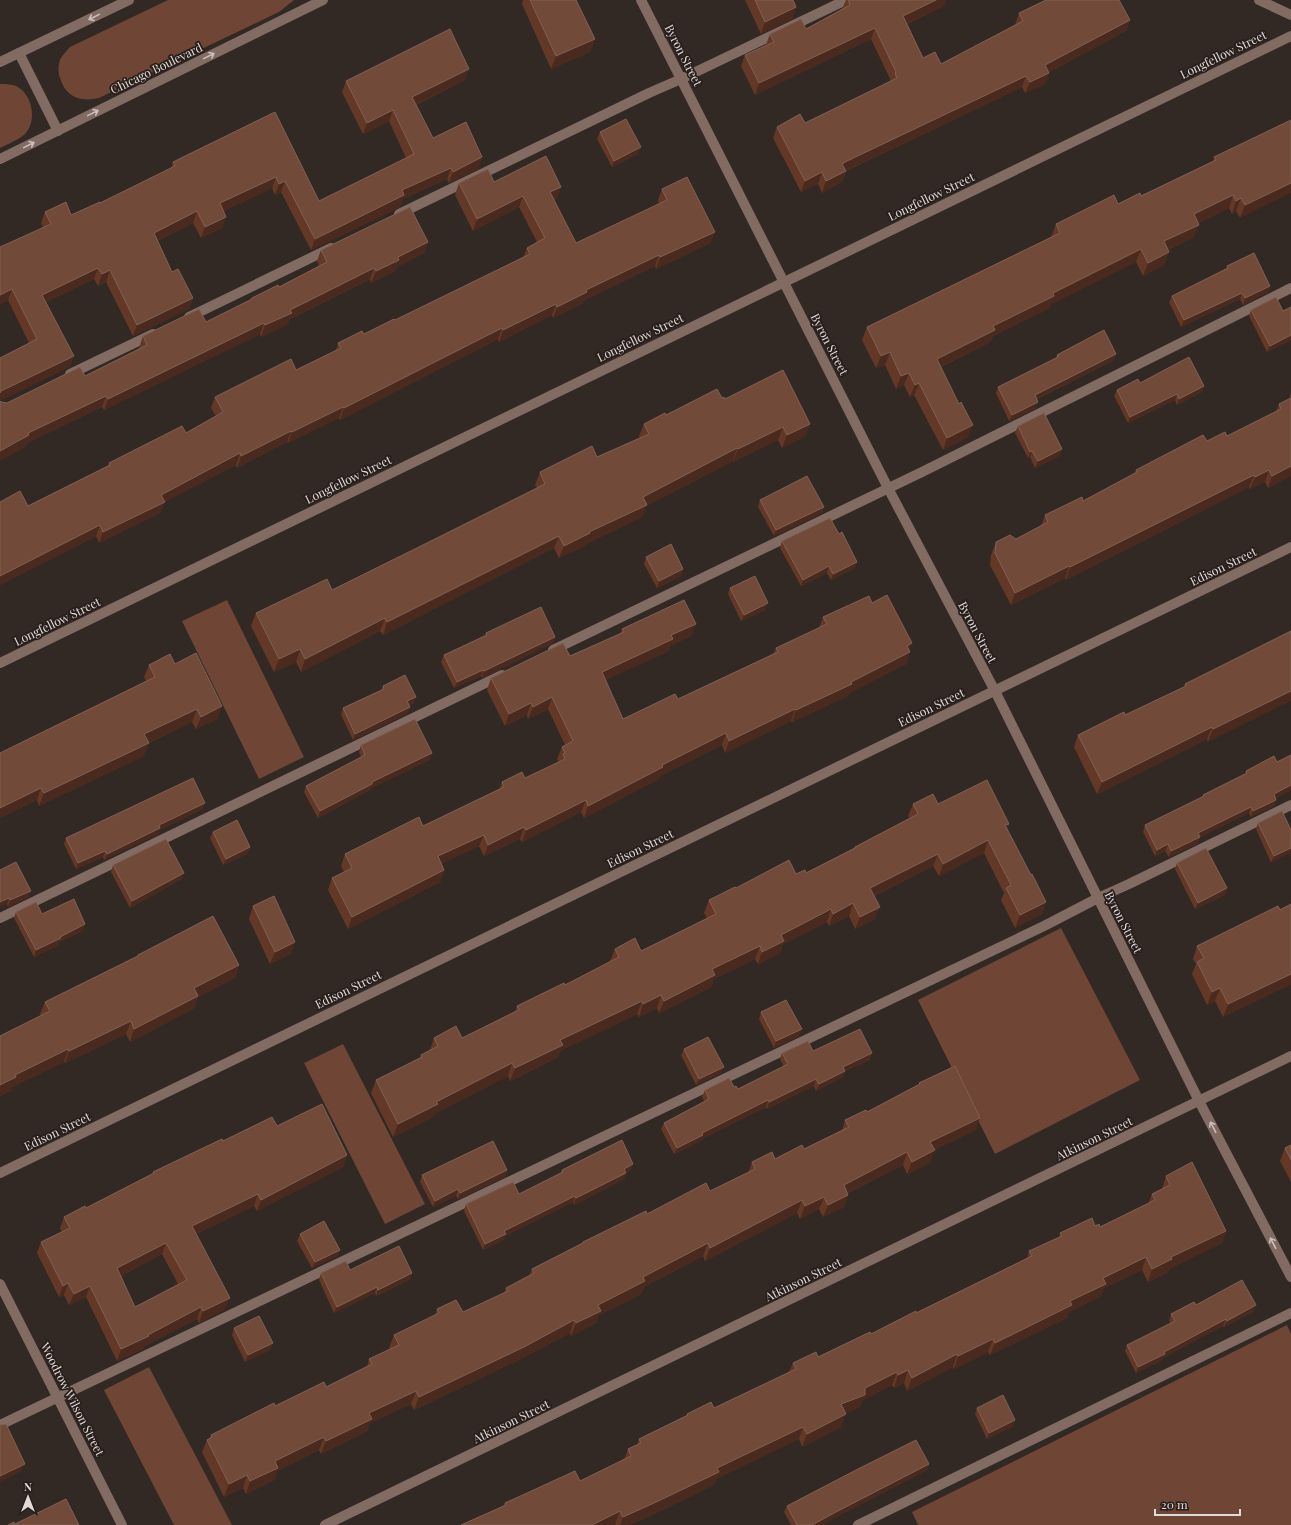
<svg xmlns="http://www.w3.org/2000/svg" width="1291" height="1525" viewBox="0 0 1291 1525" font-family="'Playfair Display',serif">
<rect width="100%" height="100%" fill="#322824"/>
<g fill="#6f4636">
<path d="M 168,0 L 294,0 L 279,12 L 99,98 C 81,102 66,98 60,78 C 58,73 58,66 60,60 C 62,55 67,51 70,47 Z"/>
<path d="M 0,84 C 6,84 13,84 18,87 C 33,96 37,122 25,134 C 18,140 8,144 0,148 Z"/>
<path d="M 227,600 L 304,757 L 259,779 L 182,621 Z"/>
<path d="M 1061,928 L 1140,1080 L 995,1154 L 918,1000 Z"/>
<path d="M 343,1044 L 425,1204 L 385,1224 L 304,1063 Z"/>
<path d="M 1287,1325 L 1291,1334 L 1291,1525 L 918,1525 L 912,1512 Z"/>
<path d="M 149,1367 L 232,1525 L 174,1525 L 104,1390 Z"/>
</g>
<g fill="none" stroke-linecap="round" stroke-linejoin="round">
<g stroke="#826b62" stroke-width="10">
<path d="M 641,0 L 888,488 L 995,691 L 1199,1101 L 1291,1277"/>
<path d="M 1259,0 L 1291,15"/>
<path d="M 19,53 L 58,131"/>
<path d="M 0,62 L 129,0"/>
<path d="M 0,159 L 323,0"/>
<path d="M 399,214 L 649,93 L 681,79 L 846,0"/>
<path d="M 189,317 L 331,248"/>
<path d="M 70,374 L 153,334"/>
<path d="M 553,650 L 922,472 L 1291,288"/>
<path d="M 0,663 L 1291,36"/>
<path d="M 0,918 L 502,675"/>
<path d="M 0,1173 L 1291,547"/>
<path d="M 0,1284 L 122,1525"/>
<path d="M 0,1425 L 1044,926 L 1098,898 L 1129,884 L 1291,805"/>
<path d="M 325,1525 L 1291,1056"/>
<path d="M 858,1525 L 1291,1313"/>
</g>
</g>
<g fill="#633827" fill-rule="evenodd">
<path d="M 523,0 L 576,0 L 595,39 L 590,52 L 551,69 L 522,4 Z"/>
<path d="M 745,0 L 793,0 L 796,7 L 792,19 L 761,34 Z"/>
<path d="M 846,0 L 946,0 L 944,6 L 907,24 L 923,58 L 941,64 L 1015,25 L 1019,13 L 1130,20 L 1126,31 L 1049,72 L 1045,84 L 1025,93 L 1022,87 L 846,171 L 842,182 L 822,193 L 818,184 L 801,192 L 773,138 L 777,127 L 805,123 L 891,81 L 871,39 L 755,95 L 741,66 L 745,55 L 766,45 L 770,34 L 806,29 L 842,9 Z"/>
<path d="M 465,80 L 416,105 L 433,138 L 482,157 L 478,169 L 449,183 L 447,179 L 403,199 L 400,207 L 311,250 L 281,192 L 275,195 L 272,188 L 224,211 L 222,228 L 201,238 L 193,223 L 157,241 L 172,272 L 193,298 L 189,309 L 133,336 L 106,282 L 98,286 L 94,279 L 46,302 L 70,367 L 29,343 L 8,300 L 0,304 L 43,227 L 41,223 L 45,212 L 71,215 L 100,203 L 171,168 L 173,162 L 275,112 L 319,201 L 406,158 L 389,121 L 363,134 L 342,92 L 346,81 Z"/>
<path d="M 1291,120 L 1240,218 L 1236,211 L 1232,214 L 1229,208 L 1198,223 L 1194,237 L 1168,250 L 1169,252 L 1164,265 L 1143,276 L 1136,262 L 1051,304 L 1050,308 L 993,336 L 990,342 L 941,367 L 968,437 L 943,450 L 914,395 L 910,397 L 904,385 L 896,389 L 885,365 L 876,368 L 862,340 L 867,327 L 1051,237 L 1056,224 L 1141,196 L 1213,161 L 1214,157 Z"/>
<path d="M 600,132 L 638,154 L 612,167 L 597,139 Z"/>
<path d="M 494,182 L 561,187 L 557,198 L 554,200 L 576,243 L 659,204 L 658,200 L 662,189 L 715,232 L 710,243 L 656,269 L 655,266 L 583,301 L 583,303 L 553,318 L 552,315 L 499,342 L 498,339 L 340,420 L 339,418 L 288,443 L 287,442 L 237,468 L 236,465 L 164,502 L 160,513 L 99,543 L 96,536 L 0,585 L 0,502 L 28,506 L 108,466 L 109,463 L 186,433 L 216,416 L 211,408 L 215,397 L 296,370 L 336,350 L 338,343 L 364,334 L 395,320 L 523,258 L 527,248 L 537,242 L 519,207 L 473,231 L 455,195 L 459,183 Z"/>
<path d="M 428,242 L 424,253 L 397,267 L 395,271 L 371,283 L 370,279 L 290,319 L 288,324 L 261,337 L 260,334 L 104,410 L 102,407 L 27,443 L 25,447 L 0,460 L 0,401 L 1,402 L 7,403 L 85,376 L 139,349 L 139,348 L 143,336 L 206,322 L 251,300 L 252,298 L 279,287 L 319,266 L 317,261 L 321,250 Z"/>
<path d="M 1227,266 L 1270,286 L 1268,292 L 1243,305 L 1240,299 L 1181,327 L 1169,302 L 1172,296 L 1226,269 Z"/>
<path d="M 1291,307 L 1291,340 L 1267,352 L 1249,316 L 1251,310 L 1283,311 Z"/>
<path d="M 1057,355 L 1114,360 L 1037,399 L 1036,408 L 1009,421 L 996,393 L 998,387 L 1056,358 Z"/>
<path d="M 1204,386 L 1202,392 L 1177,405 L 1175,400 L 1128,423 L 1114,396 L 1117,390 Z"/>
<path d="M 1291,392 L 1291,476 L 1268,488 L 1265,482 L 1250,489 L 1249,487 L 1066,580 L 1065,578 L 1011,605 L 990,565 L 991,555 L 996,542 L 1016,539 L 1041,526 L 1045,515 L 1083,501 L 1134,474 L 1136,470 L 1207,441 L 1227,436 L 1276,411 L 1279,404 L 1289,399 Z"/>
<path d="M 722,398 L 810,424 L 805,436 L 782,448 L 778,440 L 733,462 L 733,461 L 646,506 L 642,517 L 586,544 L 585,546 L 559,558 L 554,548 L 383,635 L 380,631 L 301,672 L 296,662 L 274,672 L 251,626 L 256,613 L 332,590 L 433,540 L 537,488 L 535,485 L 540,472 L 597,457 L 640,438 L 639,436 L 644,424 L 666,415 Z"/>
<path d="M 1018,426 L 1062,449 L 1059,456 L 1035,468 L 1030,457 L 1028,458 L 1015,433 Z"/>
<path d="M 760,500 L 824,507 L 822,513 L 774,536 L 758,507 Z"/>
<path d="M 782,541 L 857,562 L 855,568 L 831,580 L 827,573 L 801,586 L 780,548 Z"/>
<path d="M 646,557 L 683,569 L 681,576 L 657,588 L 644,564 Z"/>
<path d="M 730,588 L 765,610 L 741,621 L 728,594 Z"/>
<path d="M 872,603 L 912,643 L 909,650 L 906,664 L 849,693 L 848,696 L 792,722 L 791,721 L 725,753 L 722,745 L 660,776 L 659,779 L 584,818 L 581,812 L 522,842 L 520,839 L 484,856 L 479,846 L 441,864 L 444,870 L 440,882 L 348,929 L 328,890 L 332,878 L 344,872 L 341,866 L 345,854 L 423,826 L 499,789 L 502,782 L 525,778 L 559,762 L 557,759 L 562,747 L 565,745 L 548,709 L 528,719 L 527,715 L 505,726 L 487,690 L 491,678 L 570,656 L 620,634 L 622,629 L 696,624 L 691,636 L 670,646 L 669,651 L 605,680 L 623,719 L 678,699 L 773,654 L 776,648 L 819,628 L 823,617 Z"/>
<path d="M 1291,631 L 1208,742 L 1207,739 L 1097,794 L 1074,747 L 1078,735 L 1125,715 L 1184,687 L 1185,684 Z"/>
<path d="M 486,633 L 555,637 L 553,643 L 482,678 L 481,676 L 454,688 L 441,662 L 444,655 L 485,635 Z"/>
<path d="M 175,664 L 222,706 L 217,719 L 196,729 L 192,722 L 149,743 L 144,756 L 39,806 L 37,800 L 0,818 L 0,753 L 146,681 L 144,677 L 149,665 Z"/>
<path d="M 383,686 L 414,703 L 409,705 L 410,707 L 407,714 L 353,740 L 341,715 L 343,708 L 381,690 Z"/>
<path d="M 361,745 L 430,760 L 371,788 L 370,790 L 318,818 L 304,792 L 306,786 L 361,757 L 359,752 Z"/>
<path d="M 1291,755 L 1291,790 L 1276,798 L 1274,806 L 1251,817 L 1249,813 L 1200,837 L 1198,843 L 1169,857 L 1165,851 L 1155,856 L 1143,832 L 1145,825 L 1202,797 L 1203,795 L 1245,774 L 1246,771 L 1277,762 Z"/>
<path d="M 913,804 L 938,804 L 1009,824 L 1007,829 L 1031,875 L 1046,902 L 1042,914 L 1015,928 L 1001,900 L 1004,893 L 984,853 L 939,876 L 933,866 L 874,896 L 875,919 L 855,929 L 849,916 L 829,926 L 827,922 L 783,944 L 780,953 L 758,964 L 755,959 L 714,979 L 711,987 L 659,1013 L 657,1008 L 639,1017 L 637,1014 L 560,1051 L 558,1057 L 510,1081 L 508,1076 L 434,1114 L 433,1117 L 393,1137 L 371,1093 L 376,1080 L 420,1058 L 421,1055 L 430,1050 L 434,1038 L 462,1038 L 515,1011 L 517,1006 L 565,985 L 610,962 L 610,961 L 615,949 L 641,951 L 707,918 L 704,913 L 709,900 L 736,888 L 796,874 L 806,873 L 854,848 L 855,847 L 910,818 L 908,816 Z"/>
<path d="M 203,809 L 159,830 L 158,834 L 104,860 L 103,857 L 76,869 L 64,844 L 66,838 Z"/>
<path d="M 1258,823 L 1291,830 L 1271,863 L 1256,829 Z"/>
<path d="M 213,832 L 250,847 L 247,854 L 223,865 L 210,838 Z"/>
<path d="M 1177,863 L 1227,888 L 1225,895 L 1195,909 L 1175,869 Z"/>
<path d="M 113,865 L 182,879 L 130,908 L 111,872 Z"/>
<path d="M 0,870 L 28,897 L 8,907 L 7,904 Z"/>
<path d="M 1291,904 L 1291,984 L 1223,1017 L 1215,1001 L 1207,1005 L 1192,974 L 1196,964 L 1193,959 L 1197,946 Z"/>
<path d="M 253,906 L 291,954 L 270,964 L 249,919 Z"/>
<path d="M 16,912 L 42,914 L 83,931 L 59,942 L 59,945 L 34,957 L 14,918 Z"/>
<path d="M 138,955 L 239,965 L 235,978 L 198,997 L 193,1009 L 130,1042 L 126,1034 L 65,1063 L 64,1062 L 12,1087 L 12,1090 L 0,1096 L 0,1036 L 41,1016 L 40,1014 L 45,1002 L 137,956 Z"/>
<path d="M 761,1012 L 799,1036 L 774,1048 L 759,1019 Z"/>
<path d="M 684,1049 L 721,1073 L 696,1085 L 681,1055 Z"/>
<path d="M 813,1051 L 870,1060 L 845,1071 L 843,1077 L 816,1091 L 814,1086 L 767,1109 L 766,1107 L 702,1139 L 701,1141 L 674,1154 L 661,1129 L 664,1123 L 705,1102 L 702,1097 L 705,1090 L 734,1087 L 738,1089 L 784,1067 L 780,1059 L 782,1053 Z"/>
<path d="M 919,1083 L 976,1130 L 934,1150 L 930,1163 L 907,1174 L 903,1165 L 848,1193 L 848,1195 L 844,1207 L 823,1217 L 819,1209 L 800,1219 L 797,1213 L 705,1261 L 703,1256 L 644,1287 L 641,1294 L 599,1315 L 596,1323 L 571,1336 L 570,1333 L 519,1360 L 414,1410 L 411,1404 L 370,1423 L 367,1431 L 321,1454 L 319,1450 L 277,1471 L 274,1480 L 246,1494 L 243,1488 L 224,1497 L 202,1452 L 207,1440 L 210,1438 L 211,1435 L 275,1406 L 326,1387 L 367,1367 L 369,1359 L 390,1349 L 389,1348 L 394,1335 L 435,1315 L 437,1309 L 463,1312 L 504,1293 L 506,1288 L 529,1276 L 532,1269 L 582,1243 L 583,1242 L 647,1214 L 710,1191 L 748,1173 L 752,1162 L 775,1159 L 804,1149 L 842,1131 L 845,1120 L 867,1112 L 919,1084 Z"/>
<path d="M 277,1126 L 347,1155 L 343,1167 L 257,1211 L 254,1206 L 196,1234 L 225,1309 L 199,1323 L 197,1319 L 145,1346 L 145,1348 L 117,1361 L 86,1297 L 69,1305 L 64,1295 L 59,1297 L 37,1253 L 41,1242 L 62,1232 L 60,1228 L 64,1217 L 86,1208 L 152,1174 L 153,1172 L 223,1141 ZM 162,1254 L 178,1284 L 135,1307 L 121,1276 Z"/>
<path d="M 1291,1145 L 1291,1182 L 1280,1161 L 1285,1148 Z"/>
<path d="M 507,1170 L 505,1177 L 458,1199 L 456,1196 L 433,1207 L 420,1182 L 422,1175 Z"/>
<path d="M 562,1170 L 631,1170 L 626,1173 L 624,1179 L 574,1205 L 573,1202 L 505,1236 L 503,1240 L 483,1250 L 464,1211 L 466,1204 L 519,1194 L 560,1173 Z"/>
<path d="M 1166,1176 L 1226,1231 L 1222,1243 L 1169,1269 L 1168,1272 L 1148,1282 L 1142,1270 L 1104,1288 L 1101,1296 L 1069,1312 L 1067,1318 L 990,1355 L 988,1352 L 954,1369 L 953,1367 L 907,1391 L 904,1383 L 894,1388 L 892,1385 L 863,1400 L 860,1407 L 845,1413 L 841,1427 L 802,1447 L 799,1439 L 716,1479 L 714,1485 L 650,1516 L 629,1525 L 616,1525 L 615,1524 L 613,1525 L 461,1525 L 503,1506 L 505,1503 L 580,1481 L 624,1460 L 628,1449 L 637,1445 L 639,1439 L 686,1416 L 687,1414 L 714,1408 L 789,1372 L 793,1363 L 818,1357 L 871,1334 L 916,1313 L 1027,1258 L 1029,1251 L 1059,1237 L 1060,1233 L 1095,1226 L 1100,1227 L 1148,1204 L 1152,1194 L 1162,1189 Z"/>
<path d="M 300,1234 L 340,1250 L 337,1256 L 312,1268 L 297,1241 Z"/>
<path d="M 350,1270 L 412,1273 L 410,1279 L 376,1296 L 375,1293 L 334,1313 L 319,1280 L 321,1273 Z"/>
<path d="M 1196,1305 L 1253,1312 L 1224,1327 L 1223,1326 L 1163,1358 L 1162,1360 L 1136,1373 L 1125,1351 L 1127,1345 L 1171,1324 L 1169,1321 L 1171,1314 Z"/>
<path d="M 234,1328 L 273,1343 L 270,1350 L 245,1362 L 232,1335 Z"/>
<path d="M 977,1408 L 1015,1420 L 1012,1427 L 987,1439 L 975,1414 Z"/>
<path d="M 929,1464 L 927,1470 L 821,1525 L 791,1525 L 784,1512 L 787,1506 Z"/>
</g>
<g fill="#4a2a1e">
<path d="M 936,0 L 946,0 L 944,6 L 899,27 L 903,16 Z"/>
<path d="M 796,7 L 792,19 L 761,34 L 765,22 Z"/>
<path d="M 1130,20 L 1126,31 L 1041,76 L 1045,65 Z"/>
<path d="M 875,28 L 871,39 L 755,95 L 759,83 Z"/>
<path d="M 595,39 L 590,52 L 551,69 L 556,56 Z"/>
<path d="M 469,69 L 465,80 L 408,108 L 412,97 Z"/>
<path d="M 1049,73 L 1045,84 L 1025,93 L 1030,82 Z"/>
<path d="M 1026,76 L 1022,87 L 843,172 L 842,164 L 847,161 Z"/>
<path d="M 393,110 L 389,121 L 363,134 L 367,123 Z"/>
<path d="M 641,147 L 638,154 L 612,167 L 614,161 Z"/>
<path d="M 482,157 L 478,169 L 449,183 L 453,172 Z"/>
<path d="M 451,168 L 447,179 L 403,199 L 400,207 L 311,250 L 315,239 L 402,190 Z"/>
<path d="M 846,171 L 842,182 L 822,193 L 826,181 Z"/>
<path d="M 822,172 L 818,184 L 801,192 L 805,181 Z"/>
<path d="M 276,177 L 272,188 L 216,215 L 220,203 Z"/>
<path d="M 285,181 L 281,192 L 275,195 L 279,184 Z"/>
<path d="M 1291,183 L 1291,193 L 1240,218 L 1245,205 Z"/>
<path d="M 561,187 L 557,198 L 546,203 L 550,192 Z"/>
<path d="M 1233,195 L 1229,208 L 1189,227 L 1194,214 Z"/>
<path d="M 523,196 L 519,207 L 473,231 L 477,219 Z"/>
<path d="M 1241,198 L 1236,211 L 1232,214 L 1236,201 Z"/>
<path d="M 197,211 L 193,223 L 150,244 L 154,233 Z"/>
<path d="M 226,217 L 222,228 L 201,238 L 205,227 Z"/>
<path d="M 1199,225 L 1194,237 L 1159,254 L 1164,241 Z"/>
<path d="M 715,232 L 710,243 L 656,269 L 660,257 Z"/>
<path d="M 428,242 L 424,253 L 397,267 L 395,271 L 371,283 L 376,271 L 398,257 Z"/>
<path d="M 1141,249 L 1136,262 L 1051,304 L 1050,308 L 993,336 L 990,342 L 932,371 L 937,359 L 993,326 L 1053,293 Z"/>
<path d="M 1169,252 L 1164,265 L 1143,276 L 1148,263 Z"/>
<path d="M 659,255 L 655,266 L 583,301 L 583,303 L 553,318 L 557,307 L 586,290 Z"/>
<path d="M 98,268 L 94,279 L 38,306 L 42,295 Z"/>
<path d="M 374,268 L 370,279 L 290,319 L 288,324 L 261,337 L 265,325 L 290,310 Z"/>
<path d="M 110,270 L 106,282 L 98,286 L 102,274 Z"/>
<path d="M 1270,286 L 1268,292 L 1243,305 L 1245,298 Z"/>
<path d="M 12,289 L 8,300 L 0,304 L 0,295 Z"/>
<path d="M 1242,293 L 1240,299 L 1181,327 L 1184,320 Z"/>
<path d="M 193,298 L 189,309 L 133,336 L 137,325 Z"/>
<path d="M 556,304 L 552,315 L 499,342 L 503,330 Z"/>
<path d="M 264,323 L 260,334 L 104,410 L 108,399 Z"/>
<path d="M 502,328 L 498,339 L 340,420 L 344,408 Z"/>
<path d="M 1291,335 L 1291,340 L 1267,352 L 1270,346 Z"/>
<path d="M 890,352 L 885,365 L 876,368 L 881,356 Z"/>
<path d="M 1116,354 L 1114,360 L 1032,401 L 1035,395 Z"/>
<path d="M 74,356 L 70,367 L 0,401 L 0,393 L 1,391 Z"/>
<path d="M 909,373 L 904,385 L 896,389 L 901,376 Z"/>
<path d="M 919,383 L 914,395 L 910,397 L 915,385 Z"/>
<path d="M 1204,386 L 1202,392 L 1177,405 L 1179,399 Z"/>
<path d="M 1177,394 L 1175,400 L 1128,423 L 1130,417 Z"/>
<path d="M 106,396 L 102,407 L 27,443 L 25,447 L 0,460 L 0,451 L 28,433 Z"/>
<path d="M 1038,402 L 1036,408 L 1009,421 L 1012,415 Z"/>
<path d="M 343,407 L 339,418 L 288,443 L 292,432 Z"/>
<path d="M 810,424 L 805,436 L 782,448 L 787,435 Z"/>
<path d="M 973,425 L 968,437 L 943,450 L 947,438 Z"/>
<path d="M 783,427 L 778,440 L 733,462 L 738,449 Z"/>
<path d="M 291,431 L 287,442 L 237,468 L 241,456 Z"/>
<path d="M 737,448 L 733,461 L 646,506 L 642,517 L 586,544 L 585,546 L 559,558 L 564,546 L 589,532 L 643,497 Z"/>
<path d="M 1062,449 L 1059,456 L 1035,468 L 1038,461 Z"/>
<path d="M 1032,451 L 1030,457 L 1028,458 L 1030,452 Z"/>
<path d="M 240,453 L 236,465 L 164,502 L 160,513 L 99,543 L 103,532 L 161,495 Z"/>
<path d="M 1291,466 L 1291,476 L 1268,488 L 1272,476 Z"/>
<path d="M 1269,470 L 1265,482 L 1250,489 L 1255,477 Z"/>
<path d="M 1254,475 L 1249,487 L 1066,580 L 1070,567 Z"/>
<path d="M 824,507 L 822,513 L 774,536 L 776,530 Z"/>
<path d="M 100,525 L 96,536 L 0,585 L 0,576 Z"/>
<path d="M 559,536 L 554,548 L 383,635 L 387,622 Z"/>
<path d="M 857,562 L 855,568 L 831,580 L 833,574 Z"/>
<path d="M 829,566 L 827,573 L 801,586 L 803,580 Z"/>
<path d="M 1069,566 L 1065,578 L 1011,605 L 1015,593 Z"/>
<path d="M 683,569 L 681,576 L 657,588 L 659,581 Z"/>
<path d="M 768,603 L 765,610 L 741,621 L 744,615 Z"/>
<path d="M 385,618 L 380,631 L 301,672 L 305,659 Z"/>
<path d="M 696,624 L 691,636 L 670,646 L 669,651 L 597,684 L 602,672 L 671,635 Z"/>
<path d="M 555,637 L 553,643 L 482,678 L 484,671 Z"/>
<path d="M 912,643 L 908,653 L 910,652 L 906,664 L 849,693 L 848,696 L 792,722 L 796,710 L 851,682 L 907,646 Z"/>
<path d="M 300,649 L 296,662 L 274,672 L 279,659 Z"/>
<path d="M 483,670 L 481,676 L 454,688 L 457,682 Z"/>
<path d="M 1291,691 L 1291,701 L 1208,742 L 1213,729 Z"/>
<path d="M 416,697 L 414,703 L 404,707 L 407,701 Z"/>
<path d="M 552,697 L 548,709 L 528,719 L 533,707 Z"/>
<path d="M 531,703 L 527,715 L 505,726 L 509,714 Z"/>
<path d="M 222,706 L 217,719 L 196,729 L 201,717 Z"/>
<path d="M 410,707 L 407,714 L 353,740 L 355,734 Z"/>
<path d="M 197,709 L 192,722 L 140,747 L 144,734 Z"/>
<path d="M 795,709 L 791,721 L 725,753 L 729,741 Z"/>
<path d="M 1212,727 L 1207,739 L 1097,794 L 1102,782 Z"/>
<path d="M 726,733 L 722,745 L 660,776 L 659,779 L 584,818 L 588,806 L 662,765 Z"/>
<path d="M 149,743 L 144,756 L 39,806 L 44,793 Z"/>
<path d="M 432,753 L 430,760 L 371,788 L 370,790 L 318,818 L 320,811 L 372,782 Z"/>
<path d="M 1291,785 L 1291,790 L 1272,801 L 1274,794 Z"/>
<path d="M 41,788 L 37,800 L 0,818 L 0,808 Z"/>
<path d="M 586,800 L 581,812 L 522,842 L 526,830 Z"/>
<path d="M 1276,800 L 1274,806 L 1251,817 L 1253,811 Z"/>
<path d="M 205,803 L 203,809 L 159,830 L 158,834 L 104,860 L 107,854 L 159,825 Z"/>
<path d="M 1251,807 L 1249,813 L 1200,837 L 1198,843 L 1169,857 L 1171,851 L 1198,833 Z"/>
<path d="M 1009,824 L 1005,836 L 1005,825 Z"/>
<path d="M 524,827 L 520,839 L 484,856 L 488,845 Z"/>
<path d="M 484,835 L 479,846 L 433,868 L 438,856 Z"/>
<path d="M 988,840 L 984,853 L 939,876 L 943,864 Z"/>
<path d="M 1168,844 L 1165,851 L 1155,856 L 1157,850 Z"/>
<path d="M 250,847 L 247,854 L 223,865 L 226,859 Z"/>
<path d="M 1291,848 L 1291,853 L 1271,863 L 1274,856 Z"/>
<path d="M 105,851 L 103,857 L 76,869 L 78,863 Z"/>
<path d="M 938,854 L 933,866 L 865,900 L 870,888 Z"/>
<path d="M 444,870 L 440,882 L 348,929 L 352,917 Z"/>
<path d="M 184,873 L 182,879 L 130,908 L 132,901 Z"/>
<path d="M 1227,888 L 1225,895 L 1195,909 L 1198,903 Z"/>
<path d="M 31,891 L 28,897 L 8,907 L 10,900 Z"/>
<path d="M 9,898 L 7,904 L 0,907 L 0,902 Z"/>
<path d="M 1046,902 L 1042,914 L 1015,928 L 1020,915 Z"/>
<path d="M 853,903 L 849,916 L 829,926 L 833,914 Z"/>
<path d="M 880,907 L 875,919 L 855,929 L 860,917 Z"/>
<path d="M 831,909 L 827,922 L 783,944 L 780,953 L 758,964 L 762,952 L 781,935 Z"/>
<path d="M 85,924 L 83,931 L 59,942 L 59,945 L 34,957 L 36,950 L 60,937 Z"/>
<path d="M 295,942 L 291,954 L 270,964 L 275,952 Z"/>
<path d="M 760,946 L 755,959 L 714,979 L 711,987 L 659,1013 L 664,1001 L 712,969 Z"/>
<path d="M 239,965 L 235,978 L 198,997 L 193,1009 L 130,1042 L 134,1029 L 194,988 Z"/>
<path d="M 1291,974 L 1291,984 L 1223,1017 L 1228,1004 Z"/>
<path d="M 1220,988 L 1215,1001 L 1207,1005 L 1212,992 Z"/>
<path d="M 661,995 L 657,1008 L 639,1017 L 643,1004 Z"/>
<path d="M 642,1001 L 637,1014 L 560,1051 L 558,1057 L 510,1081 L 515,1068 L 560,1040 Z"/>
<path d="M 131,1021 L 126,1034 L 65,1063 L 69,1051 Z"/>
<path d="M 802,1029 L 799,1036 L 774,1048 L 776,1041 Z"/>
<path d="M 68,1049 L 64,1062 L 12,1087 L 12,1090 L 0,1096 L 0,1085 L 15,1075 Z"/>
<path d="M 872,1053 L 870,1060 L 845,1071 L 843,1077 L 816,1091 L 819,1084 L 843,1067 Z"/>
<path d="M 512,1063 L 508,1076 L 434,1114 L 433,1117 L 393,1137 L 398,1124 L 436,1102 Z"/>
<path d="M 724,1067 L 721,1073 L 696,1085 L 699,1079 Z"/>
<path d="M 816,1079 L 814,1086 L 767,1109 L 769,1102 Z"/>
<path d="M 768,1100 L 766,1107 L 702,1139 L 701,1141 L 674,1154 L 677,1148 L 702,1133 Z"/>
<path d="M 980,1118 L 976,1130 L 926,1154 L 930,1142 Z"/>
<path d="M 935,1150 L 930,1163 L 907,1174 L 912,1162 Z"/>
<path d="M 907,1152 L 903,1165 L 839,1197 L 844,1185 Z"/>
<path d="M 347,1155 L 343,1167 L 257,1211 L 261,1200 Z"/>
<path d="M 633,1164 L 631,1170 L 622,1175 L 624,1169 Z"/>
<path d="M 507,1170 L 505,1177 L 458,1199 L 460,1193 Z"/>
<path d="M 626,1173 L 624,1179 L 574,1205 L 576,1198 Z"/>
<path d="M 458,1189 L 456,1196 L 433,1207 L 435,1201 Z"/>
<path d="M 258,1194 L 254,1206 L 188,1238 L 192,1226 Z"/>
<path d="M 848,1195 L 844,1207 L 823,1217 L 828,1205 Z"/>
<path d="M 575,1196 L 573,1202 L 505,1236 L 503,1240 L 483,1250 L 485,1244 L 504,1231 Z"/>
<path d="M 824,1197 L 819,1209 L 800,1219 L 805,1206 Z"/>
<path d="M 802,1200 L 797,1213 L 705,1261 L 710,1248 Z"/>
<path d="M 1226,1231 L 1222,1243 L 1169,1269 L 1168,1272 L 1148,1282 L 1152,1269 L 1171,1257 Z"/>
<path d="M 166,1243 L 162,1254 L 113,1280 L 117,1268 Z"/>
<path d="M 708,1243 L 703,1256 L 644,1287 L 641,1294 L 599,1315 L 596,1323 L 571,1336 L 576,1323 L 598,1305 L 643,1277 Z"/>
<path d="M 340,1250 L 337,1256 L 312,1268 L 315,1262 Z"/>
<path d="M 1146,1257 L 1142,1270 L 1104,1288 L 1101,1296 L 1069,1312 L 1067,1318 L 990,1355 L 995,1343 L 1070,1301 L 1103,1278 Z"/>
<path d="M 412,1273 L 410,1279 L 376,1296 L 378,1290 Z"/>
<path d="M 68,1283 L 64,1295 L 59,1297 L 63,1286 Z"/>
<path d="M 90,1286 L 86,1297 L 69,1305 L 74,1294 Z"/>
<path d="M 377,1287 L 375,1293 L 334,1313 L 337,1307 Z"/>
<path d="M 230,1298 L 225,1309 L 199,1323 L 203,1311 Z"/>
<path d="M 1256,1305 L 1253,1312 L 1224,1327 L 1227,1321 Z"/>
<path d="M 201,1307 L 197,1319 L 145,1346 L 145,1348 L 117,1361 L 121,1349 Z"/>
<path d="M 1226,1319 L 1223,1326 L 1163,1358 L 1162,1360 L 1136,1373 L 1138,1367 Z"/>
<path d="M 574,1320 L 570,1333 L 519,1360 L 414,1410 L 419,1397 Z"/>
<path d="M 993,1339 L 988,1352 L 954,1369 L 958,1356 Z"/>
<path d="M 273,1343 L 270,1350 L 245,1362 L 248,1355 Z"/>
<path d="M 957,1354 L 953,1367 L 907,1391 L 912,1378 Z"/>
<path d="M 908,1370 L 904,1383 L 894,1388 L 898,1375 Z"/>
<path d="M 897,1372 L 892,1385 L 863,1400 L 860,1407 L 836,1417 L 841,1404 L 865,1388 Z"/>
<path d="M 416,1391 L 411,1404 L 370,1423 L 367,1431 L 321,1454 L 326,1441 L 369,1413 Z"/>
<path d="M 846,1414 L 841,1427 L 802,1447 L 807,1434 Z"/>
<path d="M 1015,1420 L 1012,1427 L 987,1439 L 989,1433 Z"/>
<path d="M 803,1427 L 799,1439 L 716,1479 L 714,1485 L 650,1516 L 629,1525 L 620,1525 L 623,1517 L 717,1468 Z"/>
<path d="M 324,1437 L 319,1450 L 277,1471 L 274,1480 L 246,1494 L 250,1481 L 275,1461 Z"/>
<path d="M 25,1464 L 22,1471 L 0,1482 L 0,1476 Z"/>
<path d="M 929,1464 L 927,1470 L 821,1525 L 812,1525 L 836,1512 Z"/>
<path d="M 247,1475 L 243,1488 L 224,1497 L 229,1484 Z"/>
<path d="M 620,1511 L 615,1524 L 613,1525 L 592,1525 Z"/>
</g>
<g fill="#714a3a" stroke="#826053" fill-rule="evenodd">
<path d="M 530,0 L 576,0 L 595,39 L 556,56 Z"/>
<path d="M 755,0 L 793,0 L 796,7 L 765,22 Z"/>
<path d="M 848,0 L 936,0 L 903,16 L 923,58 L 935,52 L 941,64 L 1023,21 L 1019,13 L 1046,0 L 1119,0 L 1130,20 L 1045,65 L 1049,73 L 1030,82 L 1026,76 L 847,161 L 842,164 L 846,171 L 826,181 L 822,172 L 805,181 L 777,127 L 800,114 L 805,123 L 897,78 L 895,73 L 896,72 L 875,28 L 759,83 L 745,55 L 774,42 L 770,34 L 801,19 L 806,29 L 850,5 Z"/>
<path d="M 450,29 L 469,69 L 412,97 L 433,138 L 466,122 L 482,157 L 453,172 L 451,168 L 402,190 L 404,195 L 315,239 L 285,181 L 279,184 L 276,177 L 220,203 L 226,217 L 205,227 L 197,211 L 154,233 L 172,272 L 178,269 L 193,298 L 137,325 L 110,270 L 102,274 L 98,268 L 42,295 L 74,356 L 1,391 L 0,393 L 0,358 L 37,339 L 12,289 L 0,295 L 0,247 L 51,224 L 45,212 L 66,202 L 71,215 L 100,202 L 100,203 L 175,166 L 173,162 L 275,112 L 319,201 L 414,154 L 393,110 L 367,123 L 346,81 Z"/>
<path d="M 626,119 L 641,147 L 614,161 L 600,132 Z"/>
<path d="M 1291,120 L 1291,183 L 1245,205 L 1241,198 L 1236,201 L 1233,195 L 1194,214 L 1199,225 L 1164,241 L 1169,252 L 1148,263 L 1141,249 L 1053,293 L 1054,296 L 993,326 L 995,330 L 937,359 L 959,404 L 961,402 L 973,425 L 947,438 L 919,383 L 915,385 L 909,373 L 901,376 L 890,352 L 881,356 L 867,327 L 1060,233 L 1056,224 L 1114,195 L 1118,204 L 1140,193 L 1141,196 L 1216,160 L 1214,157 Z"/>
<path d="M 546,156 L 561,187 L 550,192 L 576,243 L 667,200 L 662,189 L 687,177 L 715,232 L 660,257 L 659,255 L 586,290 L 587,292 L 557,307 L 556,304 L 503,330 L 502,328 L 344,408 L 343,407 L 292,432 L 291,431 L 241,456 L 240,453 L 161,495 L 165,502 L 103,532 L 100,525 L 0,576 L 0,502 L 20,491 L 28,506 L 110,465 L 109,463 L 182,426 L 186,433 L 223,412 L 215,397 L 291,359 L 296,370 L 341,348 L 338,343 L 362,331 L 364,334 L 394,319 L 395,320 L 530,254 L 527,248 L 545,238 L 523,196 L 477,219 L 459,183 L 488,169 L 494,182 Z"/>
<path d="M 410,207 L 428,242 L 398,257 L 399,260 L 376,271 L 374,268 L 290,310 L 292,313 L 265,325 L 264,323 L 108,399 L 106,396 L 28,433 L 29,435 L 0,451 L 0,401 L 1,402 L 7,403 L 80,367 L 85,376 L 147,345 L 143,336 L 199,309 L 206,322 L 252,299 L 252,298 L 278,285 L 279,287 L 327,262 L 321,250 Z"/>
<path d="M 1254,253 L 1270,286 L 1245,298 L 1242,293 L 1184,320 L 1172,296 L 1228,268 L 1227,266 Z"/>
<path d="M 1276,297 L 1283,311 L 1291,307 L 1291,335 L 1270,346 L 1251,310 Z"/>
<path d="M 1104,330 L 1116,354 L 1035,395 L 1038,402 L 1012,415 L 998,387 L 1058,357 L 1057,355 Z"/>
<path d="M 1189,357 L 1204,386 L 1179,399 L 1177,394 L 1130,417 L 1117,390 L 1138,379 L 1140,383 Z"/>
<path d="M 783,370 L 810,424 L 787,435 L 783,427 L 738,449 L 737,448 L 643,497 L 647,505 L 589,532 L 590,533 L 564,546 L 559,536 L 387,622 L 385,618 L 305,659 L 300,649 L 279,659 L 256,613 L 327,579 L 332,590 L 433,540 L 545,484 L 540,472 L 592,446 L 597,457 L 649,434 L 644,424 L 665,413 L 666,415 L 717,389 L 722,398 L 724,397 L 725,399 Z"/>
<path d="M 1291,398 L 1291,466 L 1272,476 L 1269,470 L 1255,477 L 1254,475 L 1070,567 L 1069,566 L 1015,593 L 995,553 L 996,542 L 1010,535 L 1016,539 L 1048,522 L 1045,515 L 1082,497 L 1083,501 L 1137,472 L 1136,470 L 1203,435 L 1207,441 L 1225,432 L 1227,436 L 1281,409 L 1279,404 Z"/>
<path d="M 1044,413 L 1062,449 L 1038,461 L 1032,451 L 1030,452 L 1018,426 Z"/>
<path d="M 807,476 L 824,507 L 776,530 L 760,500 Z"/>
<path d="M 830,518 L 839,534 L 842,532 L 857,562 L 833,574 L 829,566 L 803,580 L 782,541 Z"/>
<path d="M 671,544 L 683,569 L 659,581 L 646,557 Z"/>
<path d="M 755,576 L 768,603 L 744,615 L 730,588 Z"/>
<path d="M 887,595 L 912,643 L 907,646 L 910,652 L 851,682 L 852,684 L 796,710 L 795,709 L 729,741 L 726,733 L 662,765 L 663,767 L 588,806 L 586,800 L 526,830 L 524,827 L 488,845 L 484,835 L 438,856 L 444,870 L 352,917 L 332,878 L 352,868 L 345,854 L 419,817 L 423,826 L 504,787 L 502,782 L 522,772 L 525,778 L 565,759 L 563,754 L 565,753 L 562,747 L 573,741 L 552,697 L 533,707 L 531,703 L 509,714 L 491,678 L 563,643 L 570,656 L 624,632 L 622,629 L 684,600 L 696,624 L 671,635 L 673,639 L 602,672 L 623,719 L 675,694 L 678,699 L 778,652 L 776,648 L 827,624 L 823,617 L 869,596 L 872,603 Z"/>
<path d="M 541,607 L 555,637 L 484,671 L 483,670 L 457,682 L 444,655 L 487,635 L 486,633 Z"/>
<path d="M 1291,631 L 1291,691 L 1213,729 L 1212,727 L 1102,782 L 1078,735 L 1124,712 L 1125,715 L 1186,686 L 1185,684 Z"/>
<path d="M 196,653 L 222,706 L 201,717 L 197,709 L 144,734 L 149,743 L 44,793 L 41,788 L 0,808 L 0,753 L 155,677 L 149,665 L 170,654 L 175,664 Z"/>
<path d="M 405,675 L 416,697 L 407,701 L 410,707 L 355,734 L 343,708 L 384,689 L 383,686 Z"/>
<path d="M 415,719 L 432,753 L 372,782 L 372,784 L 320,811 L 306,786 L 365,755 L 361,745 Z"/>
<path d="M 1291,755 L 1291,785 L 1274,794 L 1276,800 L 1253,811 L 1251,807 L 1198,833 L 1200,837 L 1171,851 L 1168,844 L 1157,850 L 1145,825 L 1204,796 L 1203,795 L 1247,773 L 1246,771 L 1274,756 L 1277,762 Z"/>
<path d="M 193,778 L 205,803 L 159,825 L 160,828 L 107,854 L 105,851 L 78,863 L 66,838 Z"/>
<path d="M 987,780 L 1009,824 L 1005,825 L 1031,875 L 1032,874 L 1046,902 L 1020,915 L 1006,888 L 1011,885 L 988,840 L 943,864 L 938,854 L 870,888 L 880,907 L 860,917 L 853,903 L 833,914 L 831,909 L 781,935 L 784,941 L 762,952 L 760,946 L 712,969 L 715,975 L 664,1001 L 661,995 L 643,1004 L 642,1001 L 560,1040 L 563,1045 L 515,1068 L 512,1063 L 436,1102 L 438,1104 L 398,1124 L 376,1080 L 422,1057 L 421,1055 L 438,1046 L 434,1038 L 456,1026 L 462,1038 L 519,1010 L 517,1006 L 564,983 L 565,985 L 619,957 L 615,949 L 635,938 L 641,951 L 716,914 L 709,900 L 735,887 L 736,888 L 789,860 L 796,874 L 805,870 L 806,873 L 855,848 L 855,847 L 918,814 L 913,804 L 933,794 L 938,804 Z"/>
<path d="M 1282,811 L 1291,830 L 1291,848 L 1274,856 L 1258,823 Z"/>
<path d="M 237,820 L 250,847 L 226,859 L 213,832 Z"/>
<path d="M 166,839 L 184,873 L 132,901 L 113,865 Z"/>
<path d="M 1206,848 L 1227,888 L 1198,903 L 1177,863 Z"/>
<path d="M 16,862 L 31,891 L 10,900 L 9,898 L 0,902 L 0,870 Z"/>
<path d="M 274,896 L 295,942 L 275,952 L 253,906 Z"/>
<path d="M 74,899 L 85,924 L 60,937 L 61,938 L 36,950 L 16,912 L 36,902 L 42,914 Z"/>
<path d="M 1291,904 L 1291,974 L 1228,1004 L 1220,988 L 1212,992 L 1197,962 L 1204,958 L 1197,946 L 1278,906 L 1280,910 Z"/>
<path d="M 213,916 L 239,965 L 194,988 L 198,996 L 134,1029 L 131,1021 L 69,1051 L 68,1049 L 15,1075 L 16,1077 L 0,1085 L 0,1036 L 50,1011 L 45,1002 L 138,956 L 138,955 Z"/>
<path d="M 786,1000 L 802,1029 L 776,1041 L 761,1012 Z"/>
<path d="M 860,1029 L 872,1053 L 843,1067 L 845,1071 L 819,1084 L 816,1079 L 769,1102 L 768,1100 L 702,1133 L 703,1135 L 677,1148 L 664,1123 L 709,1099 L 705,1090 L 729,1078 L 734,1087 L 736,1086 L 738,1089 L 788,1064 L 782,1053 L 808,1041 L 813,1051 Z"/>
<path d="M 708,1037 L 724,1067 L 699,1079 L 684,1049 Z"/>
<path d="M 955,1066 L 980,1118 L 930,1142 L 935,1150 L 912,1162 L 907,1152 L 844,1185 L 848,1195 L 828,1205 L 824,1197 L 805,1206 L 802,1200 L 710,1248 L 708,1243 L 643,1277 L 645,1281 L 598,1305 L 601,1311 L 576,1323 L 574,1320 L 524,1347 L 419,1397 L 416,1391 L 369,1413 L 372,1419 L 326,1441 L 324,1437 L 275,1461 L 278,1468 L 250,1481 L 247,1475 L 229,1484 L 207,1440 L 212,1437 L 211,1435 L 274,1403 L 275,1406 L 324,1382 L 326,1387 L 372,1364 L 369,1359 L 399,1345 L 394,1335 L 439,1313 L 437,1309 L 456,1300 L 463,1312 L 508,1291 L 506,1288 L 534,1273 L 532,1269 L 583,1243 L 583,1242 L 646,1211 L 647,1214 L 706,1183 L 710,1191 L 755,1169 L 752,1162 L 772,1152 L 775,1159 L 802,1145 L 804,1149 L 849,1127 L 845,1120 L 866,1110 L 867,1112 L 920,1084 L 919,1083 Z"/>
<path d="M 322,1104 L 347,1155 L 261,1200 L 258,1194 L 192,1226 L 230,1298 L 203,1311 L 201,1307 L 148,1335 L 149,1336 L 121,1349 L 90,1286 L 74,1294 L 68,1283 L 63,1286 L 41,1242 L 70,1228 L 64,1217 L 85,1206 L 86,1208 L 154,1173 L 153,1172 L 222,1139 L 223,1141 L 272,1117 L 277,1126 ZM 166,1243 L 187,1280 L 135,1307 L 117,1268 Z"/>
<path d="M 622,1140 L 633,1164 L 624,1169 L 626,1173 L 576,1198 L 575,1196 L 504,1231 L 506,1234 L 485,1244 L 466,1204 L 513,1182 L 519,1194 L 563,1172 L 562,1170 Z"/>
<path d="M 493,1141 L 507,1170 L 460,1193 L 458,1189 L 435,1201 L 422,1175 Z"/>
<path d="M 1291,1145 L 1291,1160 L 1285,1148 Z"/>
<path d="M 1192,1162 L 1226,1231 L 1171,1257 L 1172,1259 L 1152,1269 L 1146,1257 L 1103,1278 L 1106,1284 L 1070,1301 L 1072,1305 L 995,1343 L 993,1339 L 958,1356 L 957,1354 L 912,1378 L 908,1370 L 898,1375 L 897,1372 L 865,1388 L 865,1395 L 841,1404 L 846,1414 L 807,1434 L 803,1427 L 717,1468 L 719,1472 L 654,1503 L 623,1517 L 620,1511 L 592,1525 L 461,1525 L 506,1505 L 505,1503 L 575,1471 L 580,1481 L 631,1456 L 628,1449 L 641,1443 L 639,1439 L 688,1415 L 687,1414 L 711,1402 L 714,1408 L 796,1369 L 793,1363 L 816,1352 L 818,1357 L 870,1332 L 871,1334 L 916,1311 L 916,1313 L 1032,1256 L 1029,1251 L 1062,1236 L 1060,1233 L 1092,1218 L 1095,1226 L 1099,1224 L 1100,1227 L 1155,1200 L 1152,1194 L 1170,1185 L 1166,1176 Z"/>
<path d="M 324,1221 L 340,1250 L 315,1262 L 300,1234 Z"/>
<path d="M 399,1246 L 412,1273 L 378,1290 L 377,1287 L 337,1307 L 321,1273 L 346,1261 L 350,1270 Z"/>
<path d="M 1242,1280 L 1256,1305 L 1227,1321 L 1226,1319 L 1164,1352 L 1165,1354 L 1138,1367 L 1127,1345 L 1175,1321 L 1171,1314 L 1194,1302 L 1196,1305 Z"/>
<path d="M 259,1316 L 273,1343 L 248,1355 L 234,1328 Z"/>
<path d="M 1003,1395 L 1015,1420 L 989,1433 L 977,1408 Z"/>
<path d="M 0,1424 L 1,1425 L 6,1424 L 25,1464 L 0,1476 Z"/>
<path d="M 916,1440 L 929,1464 L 836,1512 L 812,1525 L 797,1525 L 787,1506 L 856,1470 Z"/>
<path d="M 66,1499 L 79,1525 L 8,1525 L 14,1522 L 15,1524 Z"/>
</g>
<defs><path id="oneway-shaft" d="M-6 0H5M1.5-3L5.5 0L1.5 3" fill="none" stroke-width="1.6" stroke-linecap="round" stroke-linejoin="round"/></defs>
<g stroke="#c9beba">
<use href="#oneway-shaft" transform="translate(94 17) rotate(154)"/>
<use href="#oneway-shaft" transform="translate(209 56) rotate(-26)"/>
<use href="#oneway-shaft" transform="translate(93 113) rotate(-26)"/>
<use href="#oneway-shaft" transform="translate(29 145) rotate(-26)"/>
<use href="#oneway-shaft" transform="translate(1213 1127) rotate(-118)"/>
<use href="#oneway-shaft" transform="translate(1273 1243) rotate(-117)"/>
</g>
<g text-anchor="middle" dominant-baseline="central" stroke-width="3.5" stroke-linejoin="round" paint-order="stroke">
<g font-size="12" fill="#e1dad7" stroke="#281e1b">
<text transform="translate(1223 54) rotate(-26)">Longfellow Street</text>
<text transform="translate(684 55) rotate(63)">Byron Street</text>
<text transform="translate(156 68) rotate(-26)">Chicago Boulevard</text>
<text transform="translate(931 196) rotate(-26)">Longfellow Street</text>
<text transform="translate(640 337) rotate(-26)">Longfellow Street</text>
<text transform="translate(830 344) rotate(63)">Byron Street</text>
<text transform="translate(348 479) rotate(-26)">Longfellow Street</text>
<text transform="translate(1223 566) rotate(-26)">Edison Street</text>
<text transform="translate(57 621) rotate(-26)">Longfellow Street</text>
<text transform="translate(978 632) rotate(62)">Byron Street</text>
<text transform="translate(931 707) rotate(-26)">Edison Street</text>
<text transform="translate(640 848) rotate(-26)">Edison Street</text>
<text transform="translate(1124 922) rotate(63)">Byron Street</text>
<text transform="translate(348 989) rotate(-26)">Edison Street</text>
<text transform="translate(57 1131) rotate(-26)">Edison Street</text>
<text transform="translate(1094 1138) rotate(-26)">Atkinson Street</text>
<text transform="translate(803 1279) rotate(-26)">Atkinson Street</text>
<text transform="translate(73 1399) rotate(63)">Woodrow Wilson Street</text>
<text transform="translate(511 1421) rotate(-26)">Atkinson Street</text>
</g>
</g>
<g transform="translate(28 1497)" stroke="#281e1b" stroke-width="3" paint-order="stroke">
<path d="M0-3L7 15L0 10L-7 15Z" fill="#e1dad7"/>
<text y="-6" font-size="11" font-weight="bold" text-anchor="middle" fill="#e1dad7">N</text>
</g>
<path d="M1155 1509v6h85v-6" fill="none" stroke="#e1dad7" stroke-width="2"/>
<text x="1161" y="1509" font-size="12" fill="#e1dad7" stroke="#281e1b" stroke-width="3" paint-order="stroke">20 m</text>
</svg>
